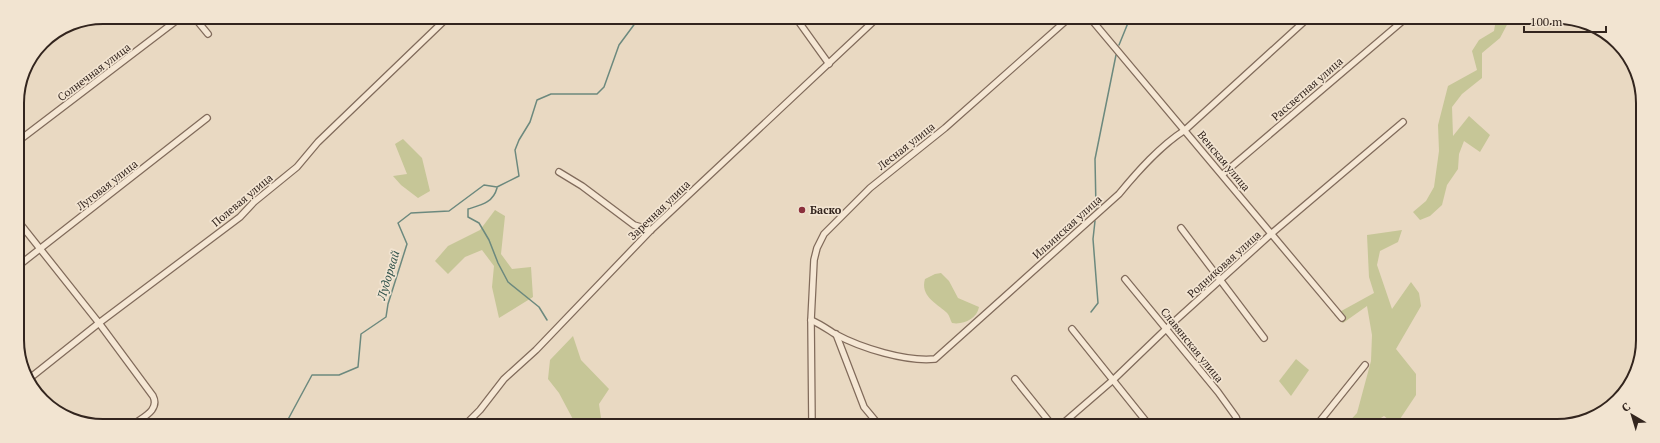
<svg xmlns="http://www.w3.org/2000/svg" width="1660" height="443" viewBox="0 0 1660 443" font-family="'PT Serif',serif">
<rect width="100%" height="100%" fill="#e9d9c2"/>
<g fill="#c6c697">
<path d="M 1496,19 L 1510,19 L 1500,38 L 1482,53 L 1482,78 L 1462,94 L 1452,107 L 1453,136 L 1469,116 L 1490,135 L 1480,152 L 1464,141 L 1459,154 L 1458,169 L 1447,185 L 1442,205 L 1430,216 L 1420,220 L 1413,212 L 1426,201 L 1434,187 L 1439,151 L 1438,125 L 1448,86 L 1477,70 L 1472,51 L 1479,40 L 1494,31 Z"/>
<path d="M 403,139 L 422,158 L 430,191 L 418,198 L 401,185 L 393,176 L 407,174 L 395,144 Z"/>
<path d="M 495,210 L 505,216 L 501,254 L 512,269 L 531,267 L 533,297 L 499,318 L 492,287 L 494,266 L 482,250 L 465,257 L 448,274 L 435,261 L 448,246 L 480,230 Z"/>
<path d="M 1402,230 L 1398,242 L 1380,251 L 1377,265 L 1392,309 L 1411,282 L 1419,293 L 1421,306 L 1396,349 L 1416,374 L 1416,395 L 1396,425 L 1384,416 L 1368,426 L 1345,426 L 1357,413 L 1371,361 L 1372,335 L 1367,306 L 1343,323 L 1334,315 L 1374,293 L 1369,277 L 1367,235 Z"/>
<path d="M 941,273 L 949,281 L 958,298 L 979,307 C 977,319 963,325 952,323 C 950,319 949,314 946,312 C 936,303 920,296 925,279 L 935,274 Z"/>
<path d="M 573,336 L 581,360 L 609,389 L 599,404 L 602,425 L 576,425 L 559,393 L 548,379 L 550,360 Z"/>
<path d="M 1296,359 L 1309,370 L 1291,396 L 1279,381 Z"/>
<path d="M 912,420 L 922,420 L 931,425 L 902,425 Z"/>
</g>
<g fill="none" stroke-linecap="round" stroke-linejoin="round">
<g stroke="#6c897e" stroke-width="1.5">
<path d="M 1119,45 L 1130,18"/>
<path d="M 497,188 C 493,203 481,205 468,209 L 468,217 L 479,223 L 489,240 L 498,263 L 508,282 L 539,307 L 547,320"/>
<path d="M 1096,209 L 1095,159 L 1116,55"/>
<path d="M 1091,312 L 1098,303 L 1093,239 L 1095,221"/>
<path d="M 285,425 L 312,375 L 339,375 L 358,367 L 361,334 L 386,317 L 388,304 L 407,244 L 398,223 L 411,213 L 449,211 L 484,185 L 497,187 L 519,176 L 515,150 L 519,140 L 530,122 L 537,100 L 551,94 L 597,94 L 604,87 L 619,45 L 639,18"/>
</g>
<defs>
<g id="minor">
<path d="M 194,17 L 208,34"/>
<path d="M 796,18 L 829,64"/>
<path d="M 1090,18 L 1342,318"/>
<path d="M 17,142 L 181,17"/>
<path d="M 559,172 L 582,186 L 634,225 L 651,230"/>
<path d="M 1223,174 L 1405,19"/>
<path d="M 18,221 L 99,323 L 153,396 C 160,410 143,417 134,424"/>
<path d="M 1181,228 L 1264,338"/>
<path d="M 18,266 L 207,118"/>
<path d="M 1125,279 L 1218,392 L 1236,417 L 1239,425"/>
<path d="M 811,320 C 820,324 827,329 835,334 C 861,348 906,362 935,359 L 1119,194 C 1138,171 1160,146 1185,130 L 1308,18"/>
<path d="M 1072,329 L 1149,425"/>
<path d="M 836,334 L 864,407 L 879,425"/>
<path d="M 30,378 L 99,323 L 240,217 L 254,202 L 297,167 L 318,142 L 448,17"/>
<path d="M 1015,379 L 1052,425"/>
<path d="M 465,425 L 480,410 L 504,379 L 536,350 L 651,230 L 877,18"/>
<path d="M 812,425 L 811,320 L 814,260 L 817,248 L 824,234 L 870,188 L 945,128 L 1069,18"/>
<path d="M 1061,425 L 1113,380 L 1166,329 L 1271,234 L 1403,122"/>
<path d="M 1316,426 L 1365,365"/>
</g>
</defs>
<use href="#minor" stroke="#816b5b" stroke-width="8"/>
<use href="#minor" stroke="#f5e7d4" stroke-width="5.5"/>
</g>
<circle fill="#8b303c" stroke="#f2e4d1" stroke-width="1.5" cx="802" cy="210" r="4"/>
<g text-anchor="middle" dominant-baseline="central" stroke-width="3.5" stroke-linejoin="round" paint-order="stroke">
<g font-size="11" fill="#33251e" stroke="#f2e4d1">
<text transform="translate(94 72) rotate(-37)">Солнечная улица</text>
<text transform="translate(1307 89) rotate(-41)">Рассветная улица</text>
<text transform="translate(906 146) rotate(-38)">Лесная улица</text>
<text transform="translate(1224 161) rotate(50)">Венская улица</text>
<text transform="translate(107 185) rotate(-38)">Луговая улица</text>
<text transform="translate(242 200) rotate(-40)">Полевая улица</text>
<text transform="translate(659 210) rotate(-44)">Заречная улица</text>
<text transform="translate(1067 227) rotate(-42)">Ильинская улица</text>
<text transform="translate(1224 264) rotate(-42)">Родниковая улица</text>
<text transform="translate(1192 345) rotate(51)">Славянская улица</text>
</g>
<g font-size="11" font-weight="bold" fill="#33251e" stroke="#f2e4d1" text-anchor="start">
<text x="810" y="210">Баско</text>
</g>
<g font-size="12" font-style="italic" fill="#2e514a" stroke="#f2e4d1">
<text transform="translate(388 275) rotate(-73)">Лудорвай</text>
</g>
</g>
<path d="M0 0H1660V443H0ZM103 24H1557A79 79 0 0 1 1636 103V340A79 79 0 0 1 1557 419H103A79 79 0 0 1 24 340V103A79 79 0 0 1 103 24Z" fill="#f2e4d1" fill-rule="evenodd"/>
<path fill="none" stroke="#33251e" stroke-width="2" d="M103 24H1557A79 79 0 0 1 1636 103V340A79 79 0 0 1 1557 419H103A79 79 0 0 1 24 340V103A79 79 0 0 1 103 24Z"/>
<g transform="translate(1632 415) rotate(322)" stroke="#f2e4d1" stroke-width="3" paint-order="stroke">
<path d="M0-3L7 15L0 10L-7 15Z" fill="#33251e"/>
<text y="-6" font-size="11" font-weight="bold" text-anchor="middle" fill="#33251e">С</text>
</g>
<path d="M1524 26v6h82v-6" fill="none" stroke="#33251e" stroke-width="2"/>
<text x="1530" y="26" font-size="12" fill="#33251e" stroke="#f2e4d1" stroke-width="3" paint-order="stroke">100 m</text>
</svg>
